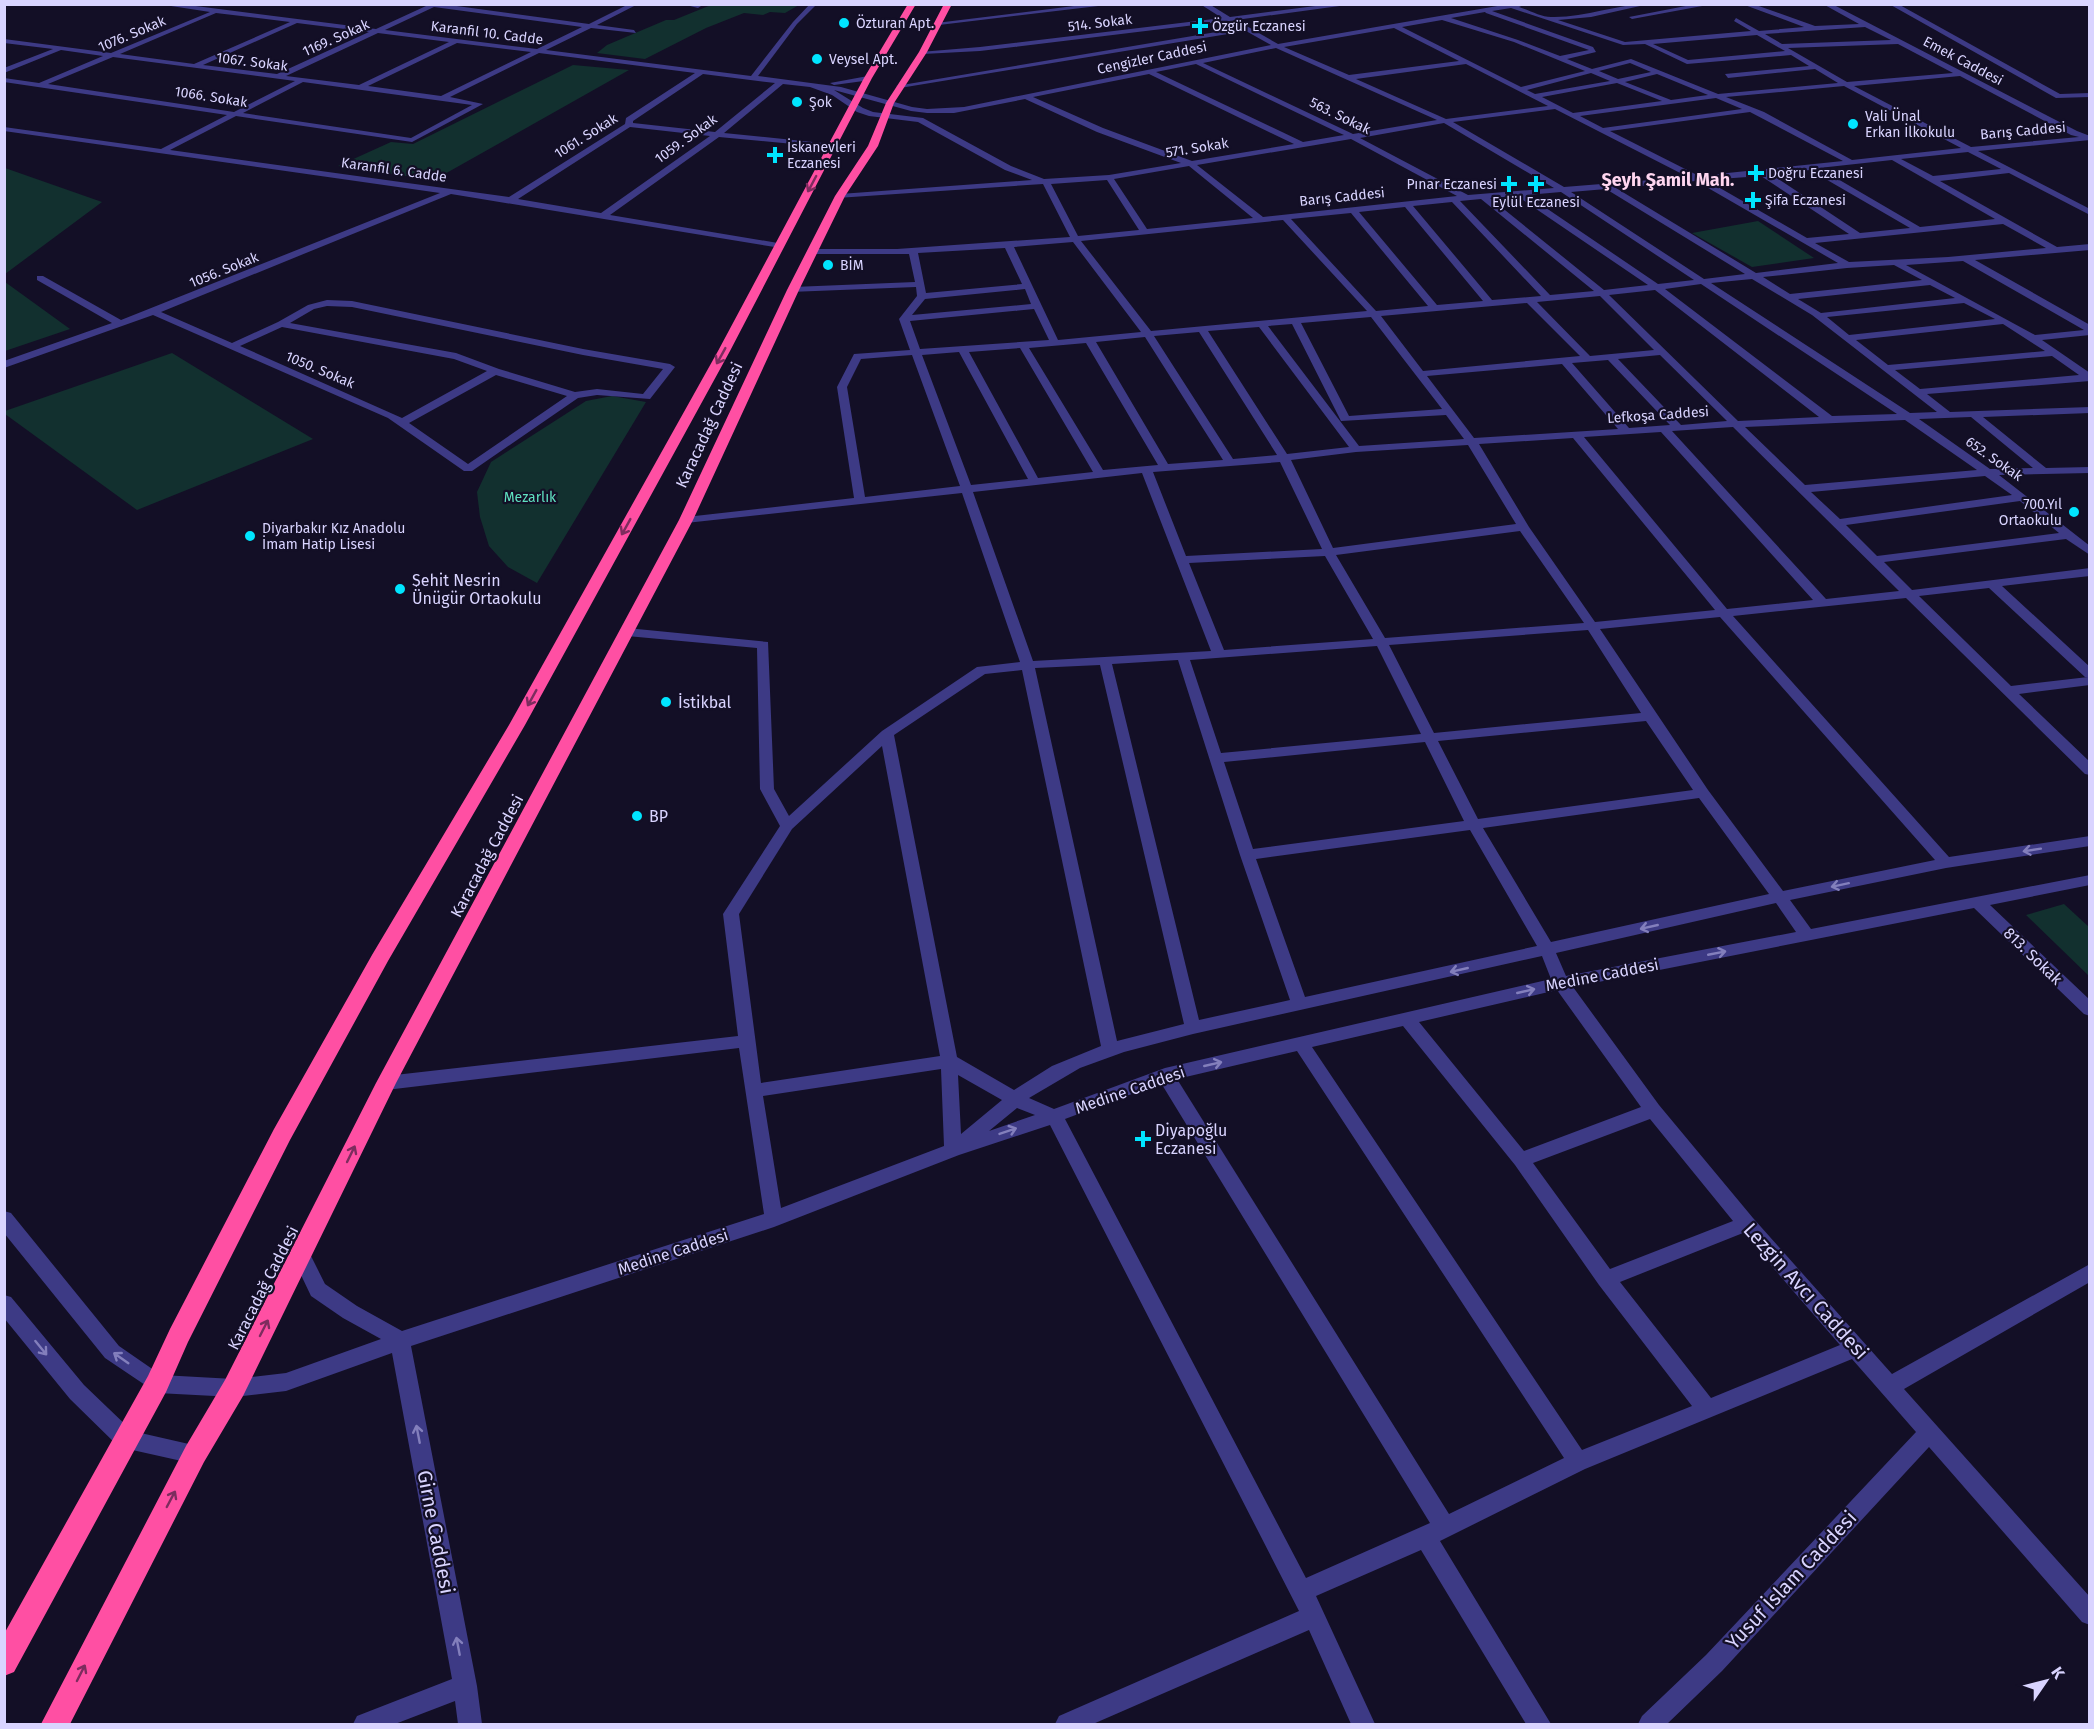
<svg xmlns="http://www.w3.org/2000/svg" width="2094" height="1729" viewBox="0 0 2094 1729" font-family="'Fira Sans',sans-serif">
<rect width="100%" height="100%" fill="#130f26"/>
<g fill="#12302f">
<path d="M 711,5 L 799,5 L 785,13 L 770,12 L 763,15 L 744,13 L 706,28 L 645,59 L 597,53 L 607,45 L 666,20 L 674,20 Z"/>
<path d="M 573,65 L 629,70 L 434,180 L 338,166 L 391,142 L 413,144 Z"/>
<path d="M 5,168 L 102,202 L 5,274 L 4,168 Z"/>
<path d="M 1758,221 L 1814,258 L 1752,267 L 1692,233 Z"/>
<path d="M 5,282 L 70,329 L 5,351 Z"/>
<path d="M 172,353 L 313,439 L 137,510 L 5,414 L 5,411 Z"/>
<path d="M 612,396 L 646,402 L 537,583 L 508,567 L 489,546 L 480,517 L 477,492 L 491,462 L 586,401 Z"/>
<path d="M 2064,904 L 2089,927 L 2089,976 L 2026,915 Z"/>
</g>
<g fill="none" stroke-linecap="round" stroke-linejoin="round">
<g fill="#3d3a85" fill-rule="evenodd">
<path d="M 158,4 L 180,4 L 376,29 L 426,6 L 421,4 L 442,4 L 589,24 L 629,4 L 638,4 L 597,25 L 634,30 L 636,33 L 591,28 L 546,50 L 751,76 L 793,22 L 810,4 L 817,4 L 797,24 L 758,76 L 841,87 L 912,107 L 927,109 L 964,107 L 1271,45 L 1246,31 L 900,88 L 896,86 L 1240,28 L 1228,21 L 980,51 L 923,54 L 920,52 L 980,47 L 1222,18 L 1200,4 L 1209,4 L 1230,17 L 1331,4 L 1354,4 L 1236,20 L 1278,44 L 1509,4 L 1526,4 L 1519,7 C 1529,10 1541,17 1551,17 C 1584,18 1616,4 1649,4 L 1591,17 L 1558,20 L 1625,42 L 1751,31 L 1734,21 L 1736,18 L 1759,31 L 1804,27 L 1742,4 L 1753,4 L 1815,26 L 1859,24 L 1823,4 L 1832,4 L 2077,131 L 2090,136 L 2090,140 L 1978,151 L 2090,209 L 2090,215 L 2009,173 L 1940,181 L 2057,247 L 2090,244 L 2090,250 L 1975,260 L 2090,325 L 2090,335 L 2042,340 L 2090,373 L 2090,381 L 1927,394 L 1950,412 L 2090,407 L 2090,413 L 1983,417 L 2046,468 L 2090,467 L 2090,473 L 1999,475 L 2090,546 L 2090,555 L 2066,539 L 1884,562 L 1912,590 L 2090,568 L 2090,576 L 2002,586 L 2090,667 L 2090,685 L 2019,694 L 2090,762 L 2090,775 L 2085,774 L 1906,598 L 1733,616 L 1949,857 L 2090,836 L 2090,846 L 1946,868 L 1790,900 L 1811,929 L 2090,875 L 2090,885 L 1990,905 L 2090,1000 L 2090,1016 L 2084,1014 L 1974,908 L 1573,987 L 1659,1105 L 1753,1218 L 1892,1374 L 2090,1264 L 2090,1282 L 1904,1389 L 2090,1597 L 2090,1625 L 2082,1622 L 1929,1447 L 1722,1671 L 1667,1724 L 1638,1724 L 1642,1716 L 1706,1655 L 1916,1432 L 1852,1359 L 1585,1469 L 1440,1541 L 1551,1724 L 1526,1724 L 1421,1550 L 1316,1596 L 1375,1724 L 1351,1724 L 1309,1630 L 1093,1724 L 1055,1724 L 1059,1716 L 1299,1611 L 1050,1125 L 959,1155 L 774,1227 L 411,1346 L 477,1686 L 482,1724 L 458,1724 L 455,1701 L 395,1724 L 353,1724 L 357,1716 L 452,1679 L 392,1353 L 286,1391 L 234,1397 L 157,1393 L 105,1358 L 4,1233 L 4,1211 L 11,1213 L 119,1346 L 161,1375 L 234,1379 L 286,1373 L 381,1339 L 343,1318 L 311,1296 L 292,1256 L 294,1250 L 301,1248 L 308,1250 L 325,1284 L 357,1306 L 402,1331 L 764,1214 L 739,1048 L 386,1090 L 380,1088 L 377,1083 L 380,1078 L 386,1076 L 738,1036 L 723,914 L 780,826 L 760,789 L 757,648 L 627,636 L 621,632 L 627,628 L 768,642 L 774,789 L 789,816 L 882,731 L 977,667 L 1020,662 L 962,493 L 686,523 L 680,520 L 686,517 L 854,498 L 837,387 L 854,354 L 910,350 L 899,319 L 917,296 L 916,287 L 790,292 L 790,288 L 793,287 L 915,282 L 909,254 L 812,254 L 808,251 L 809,249 L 897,249 L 1070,237 L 1043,184 L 837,198 L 837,194 L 840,194 L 1032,180 L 1005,170 L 918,122 L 869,116 L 857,112 L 832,95 L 810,87 L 783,84 L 724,133 L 832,144 L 835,144 L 835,148 L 719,137 L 610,215 L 778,243 L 781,244 L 781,248 L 451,194 L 161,312 L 232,343 L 278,322 L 308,305 L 327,300 L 352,301 L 583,349 L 670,364 L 675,367 L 650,399 L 597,395 L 578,398 L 472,471 L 464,471 L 388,418 L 153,315 L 4,368 L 4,361 L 112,323 L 37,280 L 37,276 L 43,276 L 121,320 L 440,193 L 4,131 L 4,127 L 161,149 L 227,115 L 4,82 L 4,78 L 39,83 L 103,56 L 61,50 L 4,73 L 4,68 L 53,49 L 4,43 L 4,39 L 111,53 L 210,12 ZM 434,7 L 582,27 L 537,49 L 385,30 ZM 1511,8 L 1623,45 L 1645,44 L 1687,64 L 1791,55 L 1809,66 L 1725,74 L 1728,78 L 1815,69 L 1838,83 L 1718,94 L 1631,59 L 1592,69 L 1567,59 L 1596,52 L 1593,47 L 1492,11 ZM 1485,12 L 1486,13 L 1589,50 L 1560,56 L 1518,40 L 1451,18 ZM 216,13 L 290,22 L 194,64 L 120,54 ZM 1442,20 L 1514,42 L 1585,71 L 1521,87 L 1402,27 ZM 297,23 L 369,32 L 277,74 L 203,65 ZM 1865,27 L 1891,40 L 1782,44 L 1765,34 ZM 1394,28 L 1459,61 L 1349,75 L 1284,47 ZM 378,33 L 449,42 L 359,85 L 286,76 ZM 1757,35 L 1785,51 L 1688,60 L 1653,44 ZM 457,43 L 531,52 L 441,96 L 368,86 ZM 1898,44 L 1953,73 L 1847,82 L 1788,48 ZM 1276,48 L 1437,120 L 1353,134 L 1203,63 ZM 539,53 L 695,73 L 626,118 L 625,124 L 509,197 L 170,150 L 236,116 L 412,142 L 483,104 L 450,97 ZM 113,57 L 295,81 L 234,112 L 48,84 ZM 1630,63 L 1651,72 L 1618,79 L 1599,71 ZM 1196,64 L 1335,131 L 1344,135 L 1303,142 L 1156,72 ZM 1466,64 L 1548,106 L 1446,119 L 1356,79 ZM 1591,73 L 1610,81 L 1535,94 L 1527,90 ZM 703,74 L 775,83 L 715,132 L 633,123 L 633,121 ZM 1149,74 L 1294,144 L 1192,161 L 1103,128 L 1033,97 ZM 1657,74 L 1708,95 L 1671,100 L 1625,82 ZM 1960,76 L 2071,135 L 2079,137 L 1971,147 L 1854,86 ZM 303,82 L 472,105 L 411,138 L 243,113 ZM 1617,83 L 1662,101 L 1573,113 L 1542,97 ZM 1844,86 L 1961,148 L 1852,160 L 1764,112 L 1726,97 ZM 834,90 L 911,111 L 927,113 L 954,113 L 1025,99 L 1097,132 L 1181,163 L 1109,175 L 1044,179 L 1011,166 L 923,118 L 873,112 L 863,108 ZM 1716,98 L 1742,109 L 1603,128 L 1580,116 ZM 1555,109 L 1688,177 L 1564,187 L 1453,122 ZM 1750,112 L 1843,161 L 1699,176 L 1610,131 ZM 1444,123 L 1554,188 L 1468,195 L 1360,138 ZM 630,127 L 710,136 L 601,213 L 518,199 ZM 1351,139 L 1457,196 L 1263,217 L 1197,165 ZM 1968,152 L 2001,169 L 1933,176 L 1901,159 ZM 1892,160 L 1995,219 L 1920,227 L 1819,168 ZM 1189,166 L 1253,218 L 1147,229 L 1114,179 ZM 1810,170 L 1910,228 L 1860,233 L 1771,174 ZM 1761,176 L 1849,234 L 1807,238 L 1706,180 ZM 1107,180 L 1139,230 L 1078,236 L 1051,184 ZM 1696,181 L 1838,263 L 1756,273 L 1616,188 ZM 1606,189 L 1745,274 L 1704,279 L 1571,192 ZM 1561,192 L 1694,280 L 1658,284 L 1527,195 ZM 1517,196 L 1648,285 L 1604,290 L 1490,198 ZM 1481,199 L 1594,291 L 1550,295 L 1460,201 ZM 1452,202 L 1541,296 L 1492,300 L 1413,206 ZM 1405,207 L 1483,301 L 1437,305 L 1359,212 ZM 1351,213 L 1428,306 L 1376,311 L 1291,219 ZM 1283,220 L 1367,311 L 1151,331 L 1081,241 ZM 2003,224 L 2046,248 L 1948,257 L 1849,262 L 1815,243 ZM 1073,242 L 1141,332 L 1058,340 L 1014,247 ZM 1005,248 L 1022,284 L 926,293 L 918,253 ZM 1963,261 L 2084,330 L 2035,335 L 1906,265 ZM 1894,265 L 1922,280 L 1790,294 L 1763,277 L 1847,268 ZM 1752,279 L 1812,315 L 1937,412 L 1910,413 L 1711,283 ZM 1701,284 L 1897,414 L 1832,416 L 1665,289 ZM 1930,285 L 1955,298 L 1821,313 L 1798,299 ZM 1025,289 L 1031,304 L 912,315 L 925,299 ZM 1655,290 L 1819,417 L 1738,421 L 1609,295 ZM 1600,296 L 1654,350 L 1590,356 L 1537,302 ZM 1527,303 L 1580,356 L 1423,371 L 1381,316 ZM 1964,303 L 1995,319 L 1849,335 L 1827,317 ZM 327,306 L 352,307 L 583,355 L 663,369 L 643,394 L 597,389 L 575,392 L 499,369 L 456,353 L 290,323 L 314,309 ZM 1034,309 L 1049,340 L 920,349 L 910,321 ZM 1371,317 L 1442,409 L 1349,416 L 1301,323 ZM 1292,324 L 1341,421 L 1446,415 L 1464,439 L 1359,446 L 1268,326 ZM 2003,324 L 2045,351 L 1888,365 L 1856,340 ZM 282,327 L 454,359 L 487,371 L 402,418 L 240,346 ZM 1259,327 L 1349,447 L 1287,454 L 1208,331 ZM 1199,332 L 1277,455 L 1233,459 L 1154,336 ZM 1145,337 L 1223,460 L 1168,464 L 1096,342 ZM 1086,343 L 1158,465 L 1103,470 L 1029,348 ZM 1020,348 L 1093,472 L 1038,478 L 969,352 ZM 959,352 L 1028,479 L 971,485 L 922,355 ZM 912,355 L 960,486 L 865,497 L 847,387 L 861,359 ZM 1660,355 L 1727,421 L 1681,425 L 1618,359 ZM 2052,356 L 2079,375 L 1920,389 L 1895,370 ZM 1608,360 L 1670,425 L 1629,428 L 1572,363 ZM 1562,364 L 1618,429 L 1474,438 L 1427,376 ZM 496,375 L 567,396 L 468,464 L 409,423 ZM 1971,417 L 2033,468 L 1990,469 L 1919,419 ZM 1905,420 L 1977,470 L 1805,485 L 1745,427 ZM 1733,427 L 1899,591 L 1826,599 L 1672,431 ZM 1661,432 L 1813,600 L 1727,609 L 1584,437 ZM 1573,438 L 1715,610 L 1595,622 L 1529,527 L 1479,444 ZM 1468,445 L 1516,524 L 1333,548 L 1291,460 L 1356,452 ZM 1280,462 L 1322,549 L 1186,556 L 1153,472 ZM 1142,473 L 1211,651 L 1033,661 L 973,492 ZM 1985,476 L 2012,495 L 1840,519 L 1811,492 ZM 2020,501 L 2059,533 L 1877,556 L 1846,525 ZM 1520,531 L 1584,623 L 1385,638 L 1336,555 ZM 1325,556 L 1373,639 L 1224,650 L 1189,563 ZM 1989,588 L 2085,677 L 2088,677 L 2011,686 L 1919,596 ZM 1720,617 L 1935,860 L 1783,891 L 1708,790 L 1600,629 ZM 1588,630 L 1641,713 L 1434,733 L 1389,645 ZM 1377,646 L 1421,734 L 1221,753 L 1190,660 ZM 1178,660 L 1240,855 L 1290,1000 L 1199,1020 L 1112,664 ZM 1100,665 L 1184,1024 L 1117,1041 L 1035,668 ZM 1022,670 L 1101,1046 L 1052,1066 L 1014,1090 L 957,1057 L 894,735 L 985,674 ZM 1646,721 L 1693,790 L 1478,819 L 1438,741 ZM 1425,742 L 1464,821 L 1253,849 L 1224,762 ZM 882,746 L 940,1056 L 761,1083 L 739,914 L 792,829 ZM 1699,798 L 1769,894 L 1551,942 L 1483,828 ZM 1470,830 L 1537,946 L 1305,997 L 1256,859 ZM 1776,903 L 1796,932 L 1566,976 L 1556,953 ZM 1542,956 L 1551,979 L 1165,1068 L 1054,1109 L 1029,1098 L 1080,1068 L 1124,1052 L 1193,1034 ZM 1557,990 L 1641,1107 L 1524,1151 L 1419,1022 ZM 1403,1026 L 1515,1165 L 1599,1285 L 1692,1406 L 1582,1450 L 1312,1047 ZM 1297,1051 L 1564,1458 L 1449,1514 L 1177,1079 ZM 941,1069 L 944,1146 L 781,1208 L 763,1096 ZM 958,1075 L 1002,1100 L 961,1134 ZM 1161,1083 L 1430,1523 L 1306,1578 L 1065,1119 ZM 1017,1108 L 1035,1115 L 989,1131 ZM 1650,1119 L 1733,1221 L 1610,1269 L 1533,1163 ZM 1743,1233 L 1840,1345 L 1711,1398 L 1620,1282 Z"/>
<path d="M 682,4 L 700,4 L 701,6 L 698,8 Z"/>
<path d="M 1090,4 L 1115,4 L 939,25 L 936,23 Z"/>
<path d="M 1696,4 L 1713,4 L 1632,19 L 1629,17 Z"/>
<path d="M 1889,4 L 1898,4 L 2060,94 L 2090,93 L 2090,97 L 2056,98 Z"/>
<path d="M 868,76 L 871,80 L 834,85 L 830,83 Z"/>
<path d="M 4,1295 L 11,1297 L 84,1385 L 132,1431 L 202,1447 L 205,1454 L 202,1461 L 195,1464 L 119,1447 L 70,1399 L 4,1318 Z"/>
</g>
<g fill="#ff4fa3" fill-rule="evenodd">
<path d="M 908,4 L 916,4 L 872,78 L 730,351 L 525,725 L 388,961 L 290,1140 L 188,1342 L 166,1392 L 14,1672 L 4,1676 L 4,1634 L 148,1376 L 170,1329 L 274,1129 L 372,955 L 509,725 L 718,351 L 864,78 Z"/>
<path d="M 944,4 L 952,4 L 927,52 L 894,103 L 878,146 L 845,196 L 799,290 L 693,520 L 396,1083 L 243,1396 L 204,1462 L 70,1724 L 41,1724 L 186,1446 L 225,1380 L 376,1083 L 679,520 L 787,290 L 835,196 L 868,146 L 886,103 L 919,52 Z"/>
</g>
</g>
<defs><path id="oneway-shaft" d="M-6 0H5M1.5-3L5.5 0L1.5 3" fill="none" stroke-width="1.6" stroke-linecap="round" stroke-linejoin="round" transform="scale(1.5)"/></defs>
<g stroke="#7d2c5e">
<use href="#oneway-shaft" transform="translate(812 184) rotate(118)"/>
<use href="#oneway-shaft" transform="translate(721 356) rotate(119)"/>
<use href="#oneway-shaft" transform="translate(626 527) rotate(119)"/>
<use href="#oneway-shaft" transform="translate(532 698) rotate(119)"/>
<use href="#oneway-shaft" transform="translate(351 1154) rotate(-64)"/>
<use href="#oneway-shaft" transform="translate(264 1328) rotate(-63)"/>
<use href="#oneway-shaft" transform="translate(171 1499) rotate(-62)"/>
<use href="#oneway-shaft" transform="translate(81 1673) rotate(-63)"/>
</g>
<g stroke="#837fbc">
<use href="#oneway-shaft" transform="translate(2032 850) rotate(171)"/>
<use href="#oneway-shaft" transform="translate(1840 885) rotate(168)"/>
<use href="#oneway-shaft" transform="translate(1649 927) rotate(167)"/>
<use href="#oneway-shaft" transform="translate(1717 953) rotate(-11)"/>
<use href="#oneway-shaft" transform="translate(1459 970) rotate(167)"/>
<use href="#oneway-shaft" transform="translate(1526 991) rotate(-13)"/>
<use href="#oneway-shaft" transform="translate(1213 1064) rotate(-13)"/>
<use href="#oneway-shaft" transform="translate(1008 1131) rotate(-19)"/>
<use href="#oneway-shaft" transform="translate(41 1348) rotate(51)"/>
<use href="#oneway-shaft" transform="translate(121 1358) rotate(-145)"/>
<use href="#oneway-shaft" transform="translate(418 1434) rotate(-101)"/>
<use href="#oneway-shaft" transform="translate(458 1646) rotate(-101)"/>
</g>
<g fill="#00e5ff" stroke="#130f26" stroke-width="2">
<circle cx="844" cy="23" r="6"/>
<path d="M1197 17h6v6h6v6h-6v6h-6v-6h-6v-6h6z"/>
<circle cx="817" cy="59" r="6"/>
<circle cx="797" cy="102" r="6"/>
<circle cx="1853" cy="124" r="6"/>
<path d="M772 146h6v6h6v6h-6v6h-6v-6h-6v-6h6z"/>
<path d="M1753 164h6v6h6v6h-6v6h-6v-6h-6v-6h6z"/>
<path d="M1506 175h6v6h6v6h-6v6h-6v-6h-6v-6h6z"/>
<path d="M1533 175h6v6h6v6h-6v6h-6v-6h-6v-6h6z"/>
<path d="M1750 191h6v6h6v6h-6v6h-6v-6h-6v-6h6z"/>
<circle cx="828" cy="265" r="6"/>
<circle cx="2074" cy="512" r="6"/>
<circle cx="250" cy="536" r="6"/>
<circle cx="400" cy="589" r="6"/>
<circle cx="666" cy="702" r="6"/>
<circle cx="637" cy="816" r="6"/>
<path d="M1140 1130h6v6h6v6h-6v6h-6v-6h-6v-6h6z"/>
</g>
<g text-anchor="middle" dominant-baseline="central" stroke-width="4.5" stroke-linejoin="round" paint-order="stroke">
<g font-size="14" fill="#d9d4ff" stroke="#130f26" text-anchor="start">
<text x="856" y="23">Özturan Apt.</text>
<text x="1212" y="26">Özgür Eczanesi</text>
<text x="829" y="59">Veysel Apt.</text>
<text x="809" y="102">Şok</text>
<text x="1865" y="116">Vali Ünal<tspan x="1865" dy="16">Erkan İlkokulu</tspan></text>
<text x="787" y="147">İskanevleri<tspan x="787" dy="16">Eczanesi</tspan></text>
<text x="1768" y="173">Doğru Eczanesi</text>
<text x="1497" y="184" text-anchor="end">Pınar Eczanesi</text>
<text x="1765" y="200">Şifa Eczanesi</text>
<text x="1536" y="202" text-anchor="middle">Eylül Eczanesi</text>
<text x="840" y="265">BİM</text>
<text x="2062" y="504" text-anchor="end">700.Yıl<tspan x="2062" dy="16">Ortaokulu</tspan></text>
<text x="262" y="528">Diyarbakır Kız Anadolu<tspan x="262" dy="16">İmam Hatip Lisesi</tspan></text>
</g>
<g font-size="14" fill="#d9d4ff" stroke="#130f26">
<text transform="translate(1100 23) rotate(-7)">514. Sokak</text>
<text transform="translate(487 33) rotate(7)">Karanfil 10. Cadde</text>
<text transform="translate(132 34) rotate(-23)">1076. Sokak</text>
<text transform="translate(336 38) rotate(-24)">1169. Sokak</text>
<text transform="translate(1152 58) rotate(-12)">Cengizler Caddesi</text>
<text transform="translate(1963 61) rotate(28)">Emek Caddesi</text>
<text transform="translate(252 62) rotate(7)">1067. Sokak</text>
<text transform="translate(211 97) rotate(9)">1066. Sokak</text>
<text transform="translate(1340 116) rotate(26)">563. Sokak</text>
<text transform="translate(2023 131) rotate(-5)">Barış Caddesi</text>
<text transform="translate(586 136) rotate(-32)">1061. Sokak</text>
<text transform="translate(686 139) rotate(-36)">1059. Sokak</text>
<text transform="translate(1197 148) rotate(-9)">571. Sokak</text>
<text transform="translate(394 170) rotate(8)">Karanfil 6. Cadde</text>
<text transform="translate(1342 197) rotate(-6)">Barış Caddesi</text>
<text transform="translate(224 270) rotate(-22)">1056. Sokak</text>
<text transform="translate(320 370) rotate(23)">1050. Sokak</text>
<text transform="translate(1658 415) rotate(-4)">Lefkoşa Caddesi</text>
<text transform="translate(1994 459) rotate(35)">652. Sokak</text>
</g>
<g font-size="14" fill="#5fe0c0" stroke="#130f26">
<text x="530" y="497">Mezarlık</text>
</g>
<g font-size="16" fill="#d9d4ff" stroke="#130f26">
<text transform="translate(709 425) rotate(-65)">Karacadağ Caddesi</text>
<text transform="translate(487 856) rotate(-62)">Karacadağ Caddesi</text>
<text transform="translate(2033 956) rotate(44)">813. Sokak</text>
<text transform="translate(1602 975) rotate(-11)">Medine Caddesi</text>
<text transform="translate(1130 1090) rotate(-19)">Medine Caddesi</text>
<text transform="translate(673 1252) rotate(-18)">Medine Caddesi</text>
<text transform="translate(263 1288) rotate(-63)">Karacadağ Caddesi</text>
</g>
<g font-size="16" fill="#d9d4ff" stroke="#130f26" text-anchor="start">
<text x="412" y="580">Şehit Nesrin<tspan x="412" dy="18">Ünügür Ortaokulu</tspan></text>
<text x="678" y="702">İstikbal</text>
<text x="649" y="816">BP</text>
<text x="1155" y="1130">Diyapoğlu<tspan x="1155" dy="18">Eczanesi</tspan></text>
</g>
<g font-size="18" font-weight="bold" fill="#ffd6f0" stroke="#130f26">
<text x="1668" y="180">Şeyh Şamil Mah.</text>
</g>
<g font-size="20" fill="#d9d4ff" stroke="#130f26">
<text transform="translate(1806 1291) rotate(48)">Lezgin Avcı Caddesi</text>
<text transform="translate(436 1532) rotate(79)">Girne Caddesi</text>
<text transform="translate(1791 1580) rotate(-47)">Yusuf İslam Caddesi</text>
</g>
</g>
<rect width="2094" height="1729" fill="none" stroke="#d9d4ff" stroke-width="12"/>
<g transform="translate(2046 1681) rotate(55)" stroke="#130f26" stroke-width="4.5" paint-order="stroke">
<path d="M0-4.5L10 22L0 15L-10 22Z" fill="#d9d4ff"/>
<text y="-9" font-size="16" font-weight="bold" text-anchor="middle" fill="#d9d4ff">K</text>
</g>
</svg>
